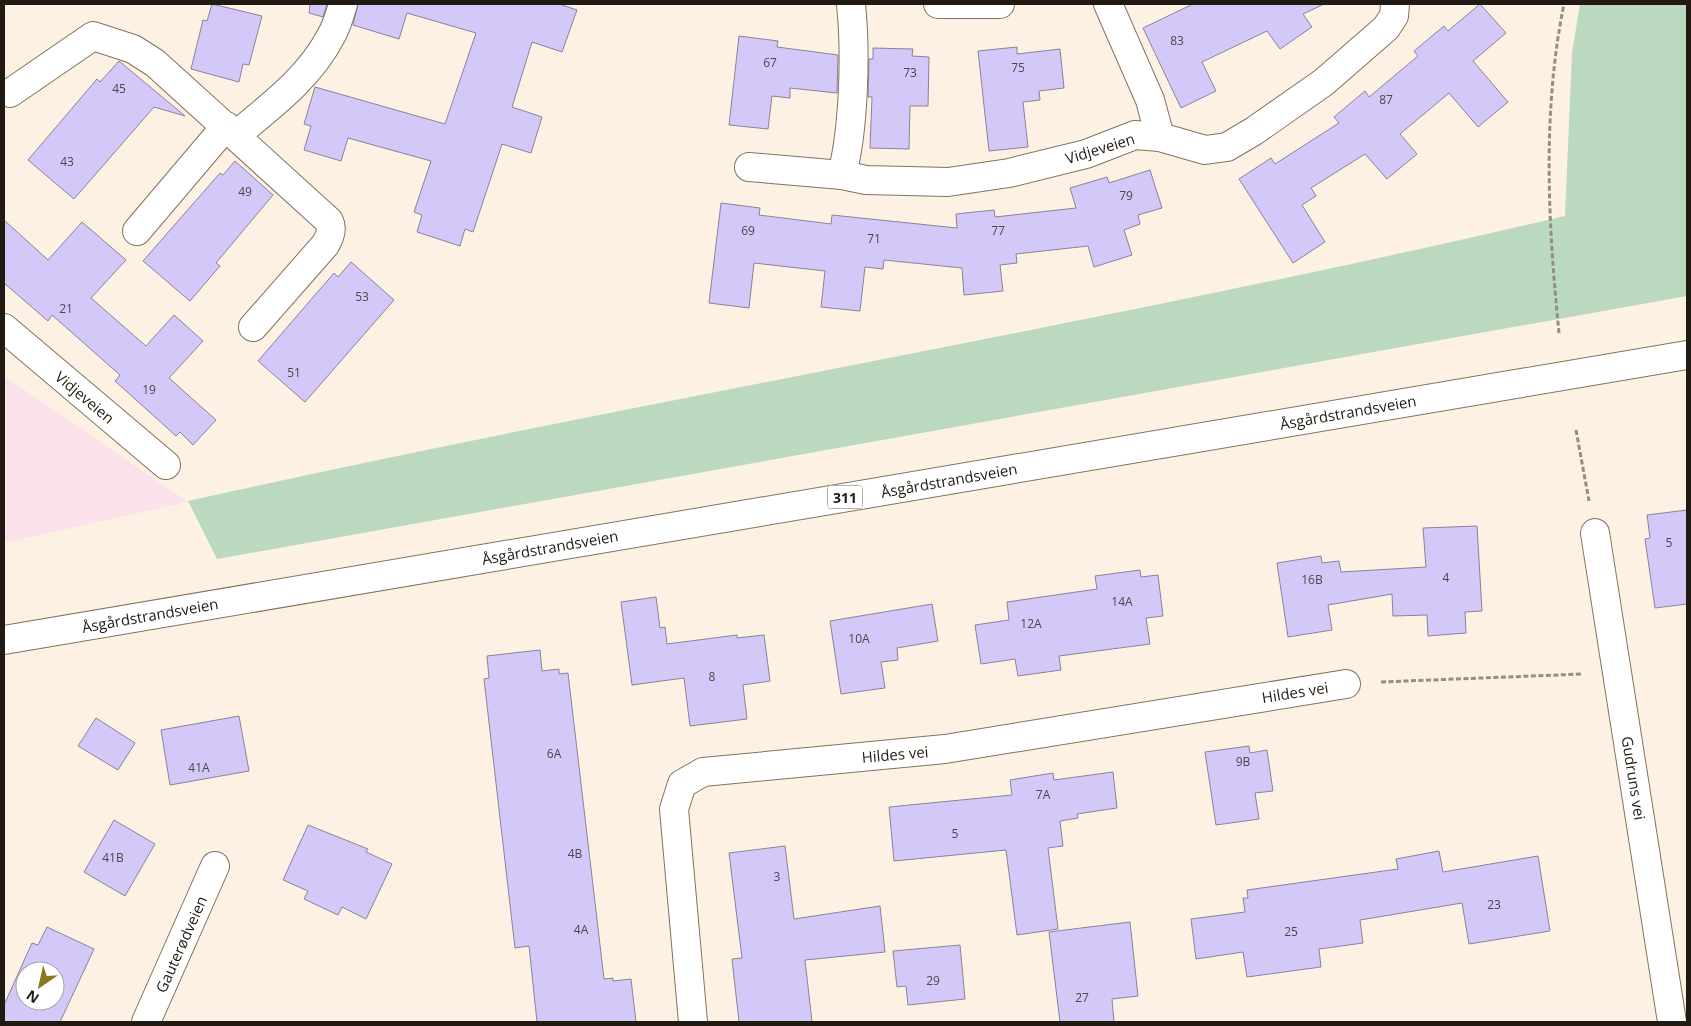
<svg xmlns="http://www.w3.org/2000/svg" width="1691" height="1026" viewBox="0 0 1691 1026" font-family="'Open Sans',sans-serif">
<rect width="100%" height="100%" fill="#fdf1e4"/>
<path fill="#fbe1ea" d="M 4,376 L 188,502 L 4,543 Z"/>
<path fill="#bad9bf" d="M 1580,4 L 1687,4 L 1687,296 L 217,559 L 188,501 C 645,399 1109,323 1565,216 L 1572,53 Z"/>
<g fill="#d4c8f8" stroke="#89839a" fill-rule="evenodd">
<path d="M 212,4 L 262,16 L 249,65 L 243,64 L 239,82 L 191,69 L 203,20 L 207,21 Z"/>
<path d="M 310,4 L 327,4 L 323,17 L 309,13 Z"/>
<path d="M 358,4 L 559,4 L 577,10 L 562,52 L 532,42 L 512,107 L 542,117 L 531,153 L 502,144 L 473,232 L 465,229 L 460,246 L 417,232 L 422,215 L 414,212 L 431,161 L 348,138 L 341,161 L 304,150 L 311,126 L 304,124 L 315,87 L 445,124 L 476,33 L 407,13 L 399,39 L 353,25 Z"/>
<path d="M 1193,4 L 1324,4 L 1303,14 L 1312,27 L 1280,49 L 1267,31 L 1202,62 L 1216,91 L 1181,108 L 1143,28 Z"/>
<path d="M 1480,4 L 1506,33 L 1473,61 L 1508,102 L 1478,127 L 1449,93 L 1400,134 L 1417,154 L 1387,179 L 1365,154 L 1311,188 L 1316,196 L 1302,205 L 1325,242 L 1293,263 L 1239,179 L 1271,158 L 1275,164 L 1339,123 L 1334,117 L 1365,91 L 1369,97 L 1418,56 L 1414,51 L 1444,26 L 1448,31 Z"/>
<path d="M 739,36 L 778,41 L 777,47 L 838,55 L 837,93 L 790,88 L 790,98 L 772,96 L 768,129 L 729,125 Z"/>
<path d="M 1017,47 L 1017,54 L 1060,49 L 1064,88 L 1039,91 L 1040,100 L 1023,102 L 1028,147 L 989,151 L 978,51 Z"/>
<path d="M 873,48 L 913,49 L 912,56 L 929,57 L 928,106 L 910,106 L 909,149 L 870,148 L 872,97 L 868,97 L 869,59 L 873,59 Z"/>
<path d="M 119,61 L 185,116 L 154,107 L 74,199 L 28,160 L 97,79 L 100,82 Z"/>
<path d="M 235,161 L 273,195 L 216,263 L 220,266 L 190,301 L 143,261 L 220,173 L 223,175 Z"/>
<path d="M 1150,170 L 1162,208 L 1138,215 L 1140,224 L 1124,230 L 1132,255 L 1094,267 L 1088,246 L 1016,254 L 1017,263 L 1000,265 L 1003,291 L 964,295 L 962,268 L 884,260 L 883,269 L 865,267 L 860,311 L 821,307 L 825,271 L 754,263 L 749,308 L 709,303 L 721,203 L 760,208 L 759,215 L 831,224 L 832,215 L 957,228 L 956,214 L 994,210 L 995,217 L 1076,208 L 1070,188 L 1107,177 L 1109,183 Z"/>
<path d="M 4,220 L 48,260 L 82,222 L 126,260 L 91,298 L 146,346 L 174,315 L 203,341 L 169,378 L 216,420 L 193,445 L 180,432 L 176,436 L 115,381 L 120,375 L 52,315 L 48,321 L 4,283 Z"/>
<path d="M 351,262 L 394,300 L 305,402 L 258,361 L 334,273 L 338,277 Z"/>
<path d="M 1687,510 L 1687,604 L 1655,608 L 1645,539 L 1650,538 L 1647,515 Z"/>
<path d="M 1477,526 L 1482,611 L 1465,612 L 1466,633 L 1428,636 L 1427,615 L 1393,616 L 1392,594 L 1328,605 L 1332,630 L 1288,637 L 1277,563 L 1321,556 L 1322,563 L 1339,561 L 1341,572 L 1426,567 L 1423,528 Z"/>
<path d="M 1140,570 L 1141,577 L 1158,575 L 1163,616 L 1146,618 L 1150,644 L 1059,656 L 1061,670 L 1018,676 L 1015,659 L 981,664 L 975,625 L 1009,620 L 1007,602 L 1097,589 L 1095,576 Z"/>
<path d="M 656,597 L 660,628 L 665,627 L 667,644 L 737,635 L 737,638 L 764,635 L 770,681 L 743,685 L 747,719 L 690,726 L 684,678 L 632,685 L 621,602 Z"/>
<path d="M 932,604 L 938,641 L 897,648 L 898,660 L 881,662 L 885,688 L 841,694 L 830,621 Z"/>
<path d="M 540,650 L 542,671 L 559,669 L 559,674 L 568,673 L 604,979 L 613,978 L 613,981 L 631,979 L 636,1022 L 537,1022 L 529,946 L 515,948 L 484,679 L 489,678 L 487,656 Z"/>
<path d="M 239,716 L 249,771 L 170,785 L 161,730 Z"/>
<path d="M 96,718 L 135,743 L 118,770 L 78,746 Z"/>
<path d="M 1249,746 L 1250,753 L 1267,750 L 1273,791 L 1255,793 L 1259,819 L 1216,825 L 1205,752 Z"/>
<path d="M 1113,772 L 1117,808 L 1077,814 L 1078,818 L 1060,821 L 1063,846 L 1048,848 L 1058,929 L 1017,935 L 1006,850 L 894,861 L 889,807 L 1012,795 L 1010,780 L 1053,773 L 1054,780 Z"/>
<path d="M 114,820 L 155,844 L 125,896 L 84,872 Z"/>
<path d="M 308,825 L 368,849 L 366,852 L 392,864 L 366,919 L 342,907 L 338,915 L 304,899 L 308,891 L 283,880 Z"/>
<path d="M 785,846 L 794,919 L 880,906 L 885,952 L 805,960 L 812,1022 L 739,1022 L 732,959 L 742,958 L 729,853 Z"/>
<path d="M 1439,851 L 1443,872 L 1538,856 L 1550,931 L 1469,944 L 1462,903 L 1360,920 L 1363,943 L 1319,949 L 1321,967 L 1247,977 L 1243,952 L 1196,959 L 1191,919 L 1245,912 L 1243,898 L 1248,898 L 1247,890 L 1398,869 L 1396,859 Z"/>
<path d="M 1130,922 L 1138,996 L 1112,999 L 1114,1022 L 1060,1022 L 1049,932 Z"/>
<path d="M 47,927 L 94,949 L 60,1022 L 4,1022 L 4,1005 L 32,943 L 38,945 ZM 25,971 L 55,971 L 55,1001 L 25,1001 Z"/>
<path d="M 960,945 L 965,999 L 908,1005 L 906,986 L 897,987 L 893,951 Z"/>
</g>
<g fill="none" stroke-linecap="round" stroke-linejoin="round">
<defs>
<g id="minor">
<path d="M 938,4 L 1000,4"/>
<path d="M 1108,4 L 1150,100 L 1160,137"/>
<path d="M 10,93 L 93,36 L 133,49 L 155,63 L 329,221 C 333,229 330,237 325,245 L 253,327"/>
<path d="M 236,135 C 272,105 309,78 331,36 C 337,26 340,14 343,4"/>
<path d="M 749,167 L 842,175 L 866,180 L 948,182 L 1009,173 L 1086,154 L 1135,135 L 1160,137 L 1205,150 L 1227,147 L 1254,131 L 1324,82 L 1386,28 L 1394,16 L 1395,4"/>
<path d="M 842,175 C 854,127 856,53 851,4"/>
<path d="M 137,231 L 226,126"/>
<path d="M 4,328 L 166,465"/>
<path d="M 1595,533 L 1672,1022"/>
<path d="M 146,1022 L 215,866"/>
<path d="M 693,1022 L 674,809 L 682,784 L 703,772 L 945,749 L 1346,684"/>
</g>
<path id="major" d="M 4,640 L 1687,355"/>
</defs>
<use href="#minor" stroke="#83725f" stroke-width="30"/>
<use href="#major" stroke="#83725f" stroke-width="30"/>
<g stroke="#968d82" stroke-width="3" stroke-dasharray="5 2.5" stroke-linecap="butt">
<path d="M 1559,333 C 1548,223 1542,112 1564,4"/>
<path d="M 1576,430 L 1589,501"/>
<path d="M 1381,682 L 1582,674"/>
</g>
<use href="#minor" stroke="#fff" stroke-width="28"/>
<use href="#major" stroke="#fff" stroke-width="28"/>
</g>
<g text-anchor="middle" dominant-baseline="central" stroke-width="4" stroke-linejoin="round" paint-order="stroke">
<g font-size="12" fill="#4d464c">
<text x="1177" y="40">83</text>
<text x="770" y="62">67</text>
<text x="1018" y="67">75</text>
<text x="910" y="72">73</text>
<text x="119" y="88">45</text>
<text x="1386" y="99">87</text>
<text x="67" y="161">43</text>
<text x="245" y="191">49</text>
<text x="1126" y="195">79</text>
<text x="748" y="230">69</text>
<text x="998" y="230">77</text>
<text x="874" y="238">71</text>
<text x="362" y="296">53</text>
<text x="66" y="308">21</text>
<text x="294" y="372">51</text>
<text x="149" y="389">19</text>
<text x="1669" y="542">5</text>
<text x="1446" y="577">4</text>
<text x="1312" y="579">16B</text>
<text x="1122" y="601">14A</text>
<text x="1031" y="623">12A</text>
<text x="859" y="638">10A</text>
<text x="712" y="676">8</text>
<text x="554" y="753">6A</text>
<text x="1243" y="761">9B</text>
<text x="199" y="767">41A</text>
<text x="1043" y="794">7A</text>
<text x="955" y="833">5</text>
<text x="575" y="853">4B</text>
<text x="113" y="857">41B</text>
<text x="777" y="876">3</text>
<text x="1494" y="904">23</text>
<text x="581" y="929">4A</text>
<text x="1291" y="931">25</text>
<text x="933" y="980">29</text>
<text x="1082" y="997">27</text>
</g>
<rect fill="#fff" stroke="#635f59" stroke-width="1" x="827.5" y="485.5" width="35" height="23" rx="4"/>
<g font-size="14" font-weight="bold" fill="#201a12">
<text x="845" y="497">311</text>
</g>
<g font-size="15" fill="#201a12" stroke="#fff">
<text transform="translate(1100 148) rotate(-17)">Vidjeveien</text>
<text transform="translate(85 397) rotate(40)">Vidjeveien</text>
<text transform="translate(1348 412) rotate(-10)">Åsgårdstrandsveien</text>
<text transform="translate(949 480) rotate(-10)">Åsgårdstrandsveien</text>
<text transform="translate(550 547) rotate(-10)">Åsgårdstrandsveien</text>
<text transform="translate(150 615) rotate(-10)">Åsgårdstrandsveien</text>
<text transform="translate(1295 692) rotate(-9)">Hildes vei</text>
<text transform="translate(895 754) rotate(-5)">Hildes vei</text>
<text transform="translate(1634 778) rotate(81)">Gudruns vei</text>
<text transform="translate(181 944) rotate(-66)">Gauterødveien</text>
</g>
</g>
<rect width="1691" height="1026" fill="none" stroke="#201a12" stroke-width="10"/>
<g transform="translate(40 986) rotate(214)"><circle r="24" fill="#ffffff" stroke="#a6a3a0"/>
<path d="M0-4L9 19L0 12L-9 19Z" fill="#8c781c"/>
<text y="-8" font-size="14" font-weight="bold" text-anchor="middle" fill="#201a12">N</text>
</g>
</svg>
